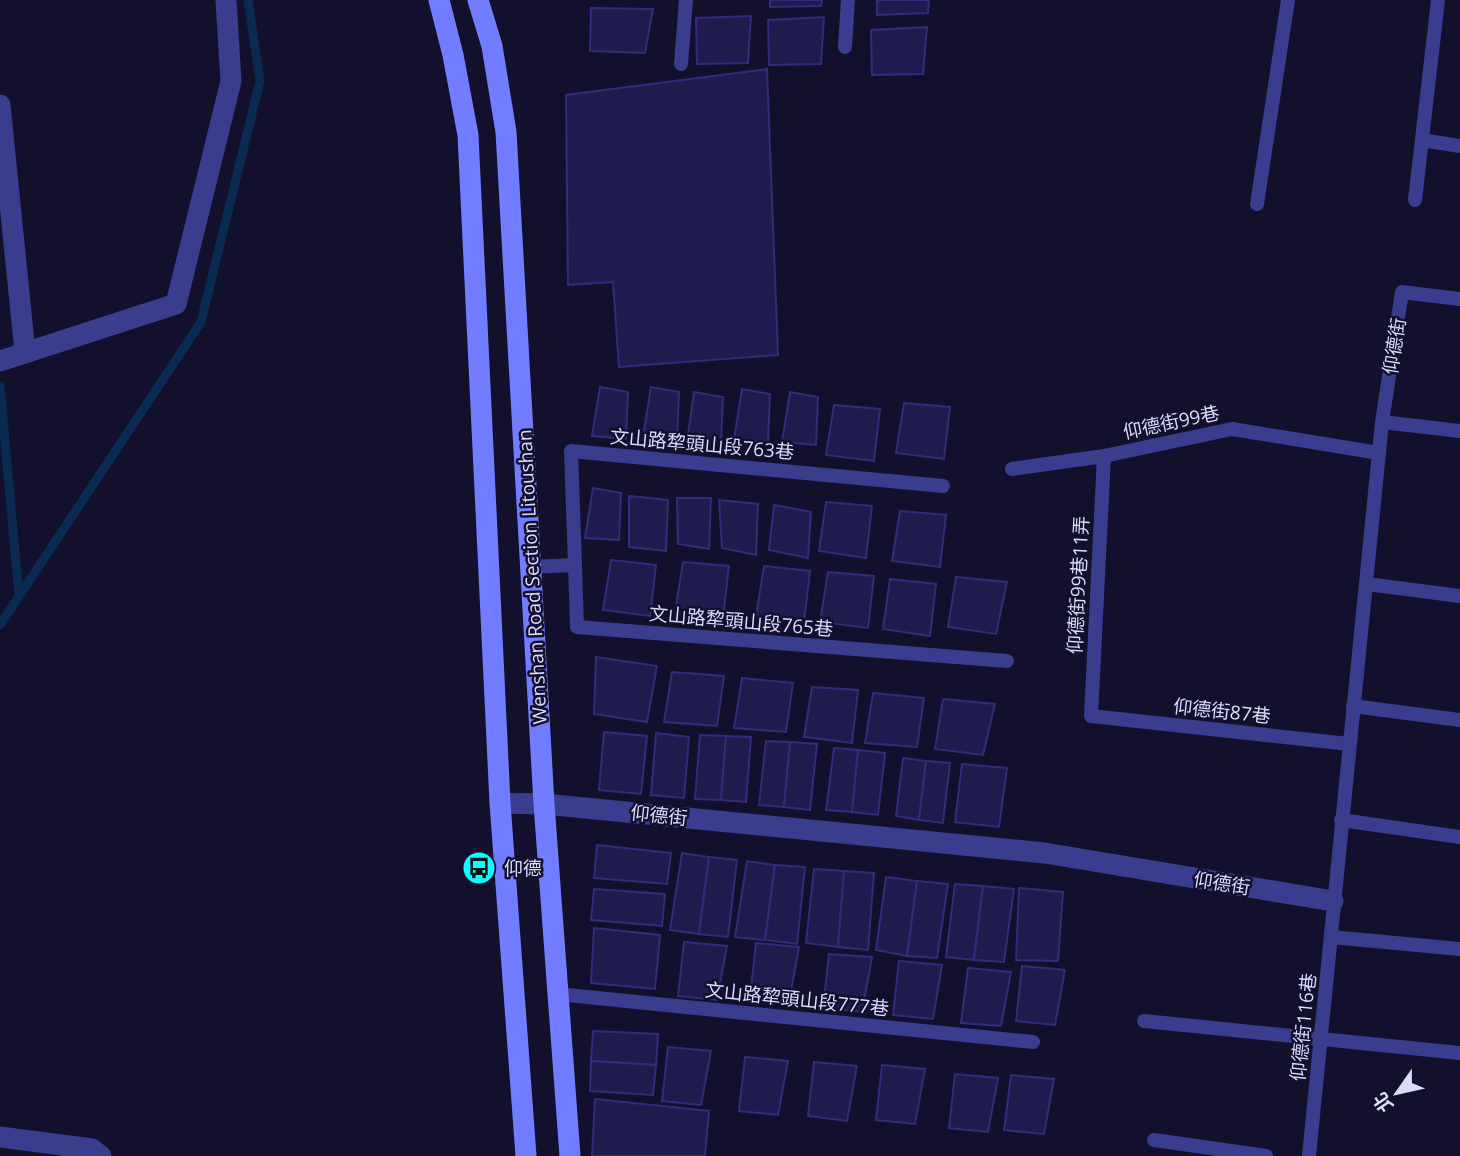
<svg xmlns="http://www.w3.org/2000/svg" width="1460" height="1156" viewBox="0 0 1460 1156" font-family="'Open Sans','Noto Sans TC',sans-serif">
<rect width="100%" height="100%" fill="#12102c"/>
<g fill="none" stroke-linecap="round" stroke-linejoin="round">
<g stroke="#0a2b51" stroke-width="9">
<path d="M 0,386 L 19,596"/>
<path d="M 0,625 L 201,322 L 260,81 L 248,0"/>
</g>
</g>
<g fill="#201b4e" stroke="#332b7b" stroke-width="2">
<path d="M 770,0 L 822,0 L 821,6 L 770,7 Z"/>
<path d="M 877,0 L 929,0 L 928,13 L 877,15 Z"/>
<path d="M 591,8 L 653,9 L 645,53 L 590,51 Z"/>
<path d="M 751,16 L 748,63 L 697,64 L 696,18 Z"/>
<path d="M 824,17 L 821,64 L 769,65 L 768,20 Z"/>
<path d="M 927,27 L 923,74 L 872,75 L 871,30 Z"/>
<path d="M 767,69 L 778,355 L 619,367 L 613,282 L 568,285 L 566,95 Z"/>
<path d="M 600,387 L 628,392 L 626,439 L 592,436 Z"/>
<path d="M 651,387 L 679,392 L 677,440 L 643,437 Z"/>
<path d="M 742,389 L 770,394 L 768,442 L 734,439 Z"/>
<path d="M 694,392 L 723,397 L 721,445 L 687,442 Z"/>
<path d="M 790,392 L 818,397 L 816,445 L 782,442 Z"/>
<path d="M 904,403 L 950,407 L 944,459 L 896,453 Z"/>
<path d="M 834,405 L 880,409 L 874,461 L 826,455 Z"/>
<path d="M 593,488 L 621,493 L 619,540 L 585,538 Z"/>
<path d="M 629,496 L 668,500 L 666,551 L 629,547 Z"/>
<path d="M 677,498 L 711,498 L 709,549 L 678,544 Z"/>
<path d="M 719,500 L 758,504 L 756,555 L 722,548 Z"/>
<path d="M 826,502 L 872,506 L 866,558 L 819,551 Z"/>
<path d="M 774,505 L 811,512 L 808,558 L 769,550 Z"/>
<path d="M 900,511 L 946,515 L 940,567 L 892,561 Z"/>
<path d="M 611,560 L 656,565 L 650,616 L 603,610 Z"/>
<path d="M 683,562 L 729,566 L 723,618 L 675,612 Z"/>
<path d="M 764,566 L 810,571 L 804,622 L 756,616 Z"/>
<path d="M 828,572 L 874,576 L 868,628 L 820,622 Z"/>
<path d="M 956,577 L 1007,582 L 996,634 L 948,627 Z"/>
<path d="M 890,579 L 936,584 L 930,636 L 883,629 Z"/>
<path d="M 596,657 L 657,666 L 647,722 L 594,714 Z"/>
<path d="M 672,672 L 724,676 L 717,726 L 664,722 Z"/>
<path d="M 742,678 L 793,683 L 786,732 L 734,728 Z"/>
<path d="M 812,687 L 858,690 L 852,743 L 804,737 Z"/>
<path d="M 873,693 L 924,698 L 917,747 L 865,743 Z"/>
<path d="M 943,699 L 995,704 L 983,755 L 935,749 Z"/>
<path d="M 604,732 L 647,736 L 641,794 L 599,790 Z"/>
<path d="M 656,733 L 689,737 L 684,798 L 651,795 Z"/>
<path d="M 700,735 L 726,736 L 721,800 L 695,799 Z"/>
<path d="M 726,736 L 751,737 L 746,802 L 721,800 Z"/>
<path d="M 766,741 L 790,742 L 784,807 L 759,805 Z"/>
<path d="M 790,742 L 817,744 L 810,810 L 784,807 Z"/>
<path d="M 834,748 L 858,750 L 852,812 L 826,810 Z"/>
<path d="M 858,750 L 885,753 L 878,815 L 852,812 Z"/>
<path d="M 903,758 L 926,761 L 919,820 L 896,816 Z"/>
<path d="M 926,761 L 950,763 L 943,823 L 919,820 Z"/>
<path d="M 962,764 L 1007,768 L 999,827 L 955,822 Z"/>
<path d="M 597,845 L 671,853 L 667,884 L 594,878 Z"/>
<path d="M 682,853 L 709,857 L 699,934 L 670,930 Z"/>
<path d="M 709,857 L 737,860 L 728,937 L 699,934 Z"/>
<path d="M 747,861 L 775,865 L 765,940 L 735,937 Z"/>
<path d="M 775,865 L 805,867 L 797,944 L 765,940 Z"/>
<path d="M 814,869 L 844,871 L 838,947 L 806,943 Z"/>
<path d="M 844,871 L 874,873 L 868,950 L 838,947 Z"/>
<path d="M 886,877 L 917,881 L 907,956 L 876,950 Z"/>
<path d="M 917,881 L 948,884 L 937,958 L 907,956 Z"/>
<path d="M 955,884 L 983,886 L 974,960 L 946,957 Z"/>
<path d="M 983,886 L 1014,889 L 1004,962 L 974,960 Z"/>
<path d="M 1019,888 L 1063,892 L 1058,961 L 1016,960 Z"/>
<path d="M 594,889 L 665,894 L 662,926 L 591,920 Z"/>
<path d="M 594,928 L 660,935 L 655,989 L 591,983 Z"/>
<path d="M 684,942 L 727,946 L 717,1000 L 678,996 Z"/>
<path d="M 756,943 L 799,947 L 789,1002 L 750,998 Z"/>
<path d="M 829,954 L 872,957 L 862,1012 L 823,1008 Z"/>
<path d="M 899,961 L 942,965 L 933,1019 L 893,1015 Z"/>
<path d="M 1022,966 L 1065,970 L 1055,1025 L 1016,1021 Z"/>
<path d="M 968,968 L 1011,972 L 1001,1026 L 961,1023 Z"/>
<path d="M 593,1031 L 658,1034 L 656,1065 L 591,1061 Z"/>
<path d="M 668,1047 L 711,1051 L 701,1105 L 662,1101 Z"/>
<path d="M 745,1057 L 788,1061 L 778,1115 L 739,1111 Z"/>
<path d="M 591,1061 L 656,1065 L 653,1095 L 590,1091 Z"/>
<path d="M 814,1062 L 857,1066 L 847,1121 L 808,1116 Z"/>
<path d="M 882,1065 L 925,1069 L 915,1124 L 876,1120 Z"/>
<path d="M 955,1074 L 998,1078 L 988,1132 L 949,1128 Z"/>
<path d="M 1011,1075 L 1054,1079 L 1044,1134 L 1004,1130 Z"/>
<path d="M 595,1099 L 709,1111 L 705,1156 L 592,1156 Z"/>
</g>
<g fill="none" stroke-linecap="round" stroke-linejoin="round">
<g stroke="#383e8d" stroke-width="14">
<path d="M 845,47 L 848,0"/>
<path d="M 681,64 L 686,0"/>
<path d="M 1422,140 L 1460,146"/>
<path d="M 1415,200 L 1438,0"/>
<path d="M 1257,204 L 1288,0"/>
<path d="M 1382,422 L 1460,431"/>
<path d="M 1104,456 L 1091,716 L 1349,744"/>
<path d="M 1012,469 L 1104,456 L 1232,429 L 1379,453"/>
<path d="M 575,565 L 571,451 L 943,486"/>
<path d="M 531,567 L 575,565 L 577,627 L 1007,661"/>
<path d="M 1367,584 L 1460,596"/>
<path d="M 1353,706 L 1460,720"/>
<path d="M 1341,820 L 1460,837"/>
<path d="M 1331,937 L 1460,949"/>
<path d="M 557,994 L 1033,1042"/>
<path d="M 1144,1021 L 1460,1053"/>
<path d="M 1154,1140 L 1266,1156"/>
<path d="M 1309,1156 L 1382,422 L 1402,292 L 1460,299"/>
</g>
<g stroke="#383e8d" stroke-width="21">
<path d="M 0,105 L 25,352"/>
<path d="M 0,361 L 176,304 L 231,81 L 226,0"/>
<path d="M 500,803 L 544,804 L 1045,853 L 1333,901"/>
<path d="M 0,1137 L 92,1149 L 101,1156"/>
</g>
<g stroke="#717cff" stroke-width="21">
<path d="M 439,0 L 453,55 L 468,135 L 500,803 L 526,1156"/>
<path d="M 478,0 L 492,46 L 506,132 L 544,804 L 570,1156"/>
</g>
</g>
<defs>
<symbol id="bus-disc" viewBox="-11 -11 22 22"><circle r="9.5" fill="#06ffff" stroke="#12102c"/><path d="M-5-6H5V4H4V6H2V4H-2V6H-4V4H-5ZM-3.5-4V0h7V-4ZM-3.5 1.2v1.5H-2V1.2ZM2 1.2v1.5H3.5V1.2Z" fill="#111"/></symbol>
</defs>
<g fill-rule="evenodd">
<use href="#bus-disc" x="460" y="849" width="38" height="38"/>
</g>
<g text-anchor="middle" dominant-baseline="central" stroke-width="5" stroke-linejoin="round" paint-order="stroke">
<g font-size="19" fill="#dbdaff" stroke="#12102c">
<text transform="translate(1394 346) rotate(-81)">仰德街</text>
<text transform="translate(1171 422) rotate(-12)">仰德街99巷</text>
<text transform="translate(702 444) rotate(5)">文山路犂頭山段763巷</text>
<text transform="translate(532 577) rotate(-93)">Wenshan Road Section Litoushan</text>
<text transform="translate(1078 585) rotate(-87)">仰德街99巷11弄</text>
<text transform="translate(741 621) rotate(5)">文山路犂頭山段765巷</text>
<text transform="translate(1222 711) rotate(6)">仰德街87巷</text>
<text transform="translate(659 815) rotate(6)">仰德街</text>
<text transform="translate(1222 883) rotate(9)">仰德街</text>
<text transform="translate(797 999) rotate(6)">文山路犂頭山段777巷</text>
<text transform="translate(1303 1027) rotate(-84)">仰德街116巷</text>
</g>
<g font-size="19" fill="#dbdaff" stroke="#12102c" text-anchor="start">
<text x="504" y="868">仰德</text>
</g>
</g>
<g transform="translate(1397 1093) rotate(236)" stroke="#12102c" stroke-width="5" paint-order="stroke">
<path d="M0-5L12 26L0 18L-12 26Z" fill="#dbdaff"/>
<text y="-10" font-size="19" font-weight="bold" text-anchor="middle" fill="#dbdaff">北</text>
</g>
</svg>
